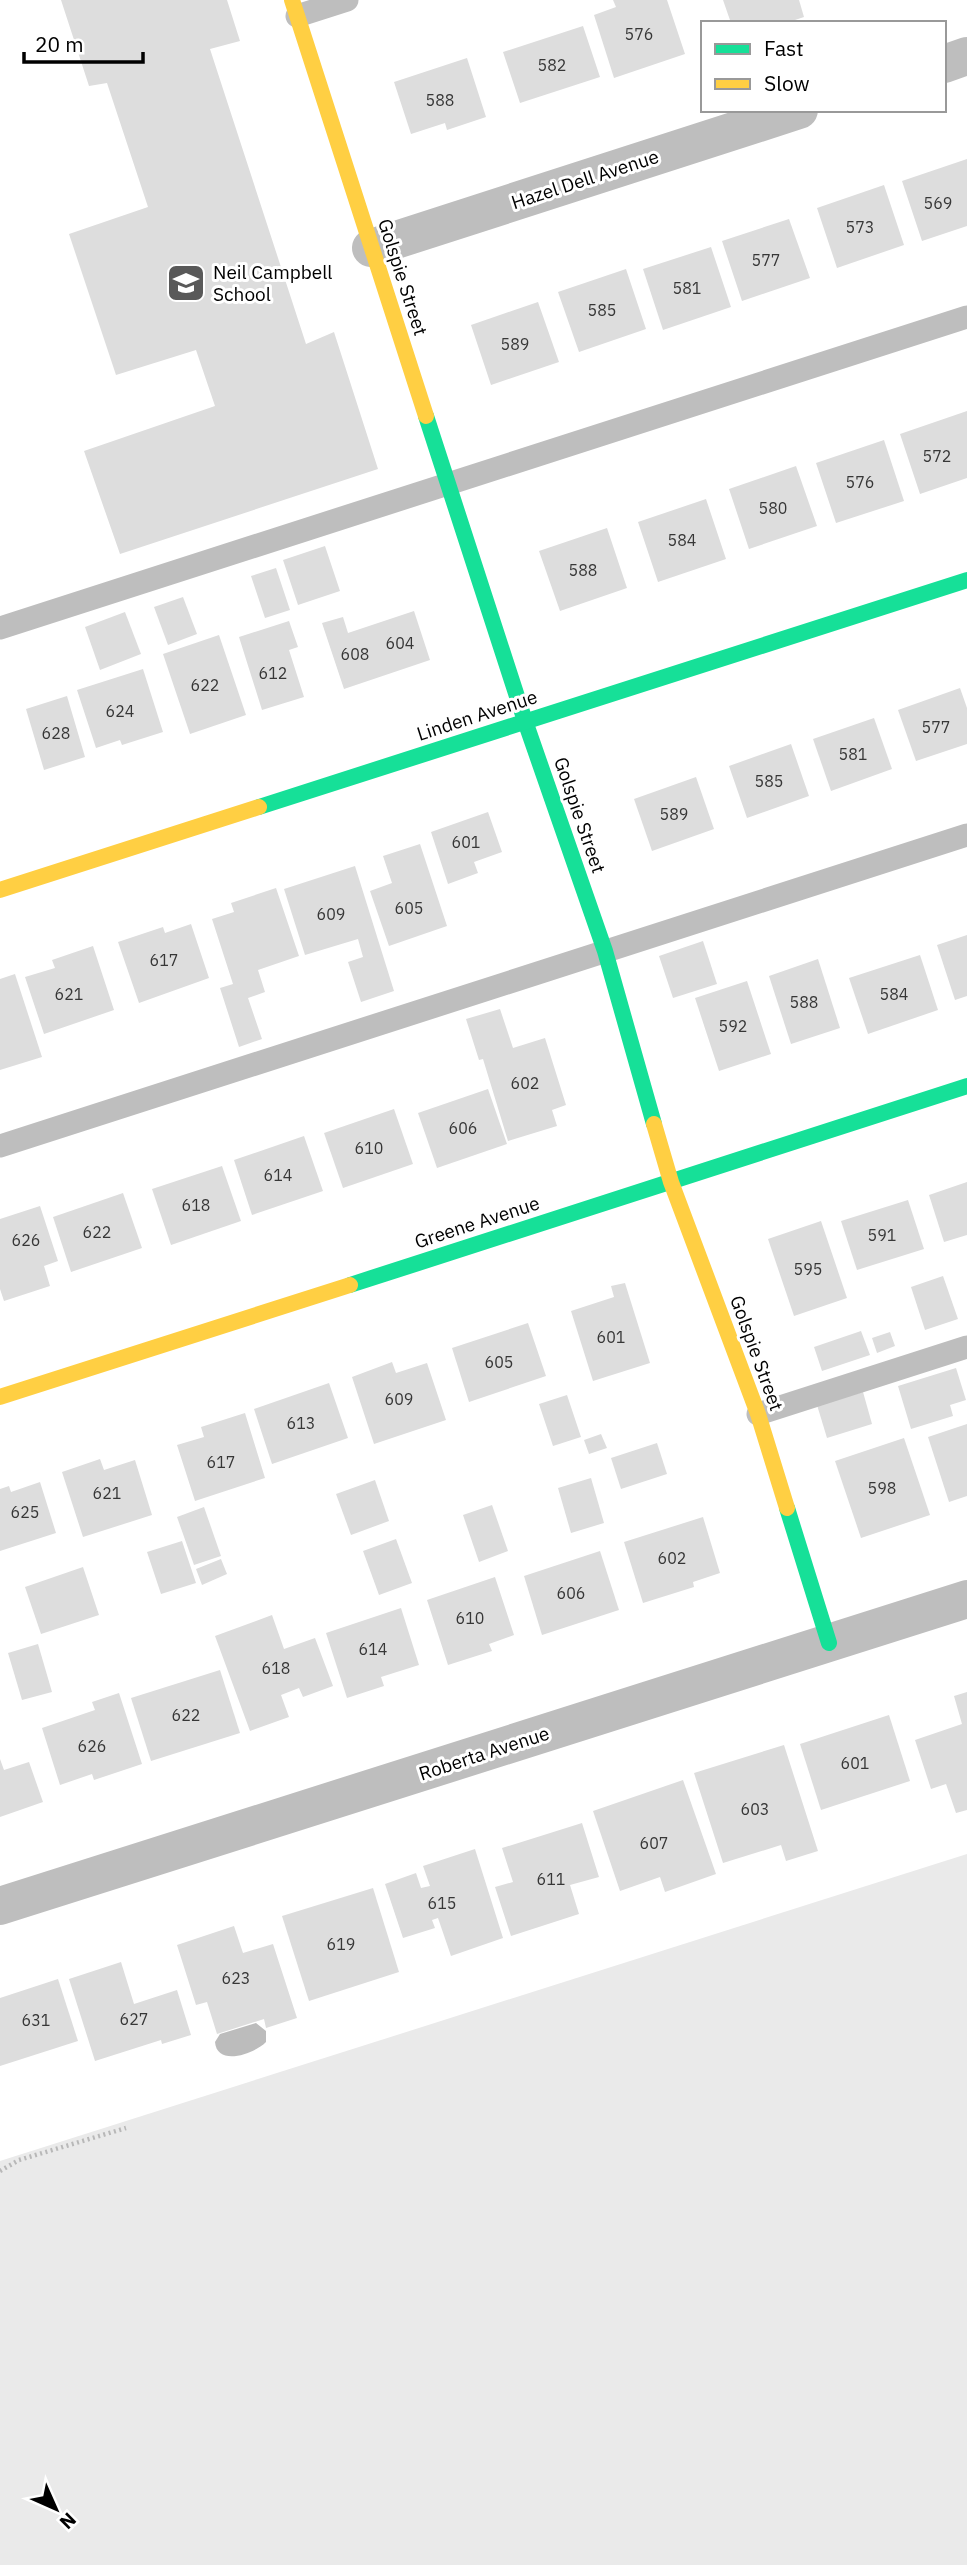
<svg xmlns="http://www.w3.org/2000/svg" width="967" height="2565" viewBox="0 0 967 2565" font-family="'IBM Plex Sans',sans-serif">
<rect width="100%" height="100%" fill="#fff"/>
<path fill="#eaeaea" d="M 967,1854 L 967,2565 L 0,2565 L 0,2161 Z"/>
<path fill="#bcbcbc" d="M 256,2023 L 266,2031 L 266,2042 C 254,2054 217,2067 215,2042 L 220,2034 Z"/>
<g fill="#ddd">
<path d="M 61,0 L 227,0 L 240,41 L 210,49 L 306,344 L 334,332 L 378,469 L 120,554 L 84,451 L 215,406 L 196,350 L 116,375 L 69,234 L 148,207 L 107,83 L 89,86 Z"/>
<path d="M 613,0 L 667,0 L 685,54 L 614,78 L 594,15 L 616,7 Z"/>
<path d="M 723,0 L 799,0 L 804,17 L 786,23 L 731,23 Z"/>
<path d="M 583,26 L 600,77 L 520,103 L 503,52 Z"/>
<path d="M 467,58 L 486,117 L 447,130 L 445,123 L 411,134 L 394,82 Z"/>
<path d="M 967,159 L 967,226 L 922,241 L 902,181 Z"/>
<path d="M 884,185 L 904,245 L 837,268 L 817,208 Z"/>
<path d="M 789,219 L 810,278 L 742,301 L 722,241 Z"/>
<path d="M 711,247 L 731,307 L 663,330 L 643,269 Z"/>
<path d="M 626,269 L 646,329 L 579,352 L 558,292 Z"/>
<path d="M 538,302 L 559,362 L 491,385 L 471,325 Z"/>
<path d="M 967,411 L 967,478 L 920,494 L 900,434 Z"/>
<path d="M 884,440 L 904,501 L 836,523 L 816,463 Z"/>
<path d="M 796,466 L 817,526 L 749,549 L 729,489 Z"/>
<path d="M 706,499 L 726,559 L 658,582 L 638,522 Z"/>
<path d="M 607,528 L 627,588 L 560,611 L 539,551 Z"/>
<path d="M 325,546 L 340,591 L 298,605 L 283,560 Z"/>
<path d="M 276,568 L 290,610 L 265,618 L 251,576 Z"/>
<path d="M 183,597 L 197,634 L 168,645 L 154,607 Z"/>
<path d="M 414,611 L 430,660 L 344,689 L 322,623 L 343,617 L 348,633 Z"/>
<path d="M 125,612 L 141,654 L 100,670 L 85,627 Z"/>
<path d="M 289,621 L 298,647 L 289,650 L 304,697 L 262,710 L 239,637 Z"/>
<path d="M 219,635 L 246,715 L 190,734 L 163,654 Z"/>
<path d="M 143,669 L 163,732 L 122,745 L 120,740 L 96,748 L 77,690 Z"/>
<path d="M 960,688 L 967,708 L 967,744 L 916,761 L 898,710 Z"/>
<path d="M 67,696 L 85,757 L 44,770 L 26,709 Z"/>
<path d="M 874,718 L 892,769 L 831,791 L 813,739 Z"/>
<path d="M 791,744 L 809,796 L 747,818 L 729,766 Z"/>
<path d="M 696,777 L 714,829 L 652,851 L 634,799 Z"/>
<path d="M 488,812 L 502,852 L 474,862 L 478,873 L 448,884 L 431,832 Z"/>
<path d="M 420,844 L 447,926 L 389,946 L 370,891 L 392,883 L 383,856 Z"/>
<path d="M 355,866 L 394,991 L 361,1002 L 348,962 L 363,957 L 358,939 L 305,955 L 284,889 Z"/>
<path d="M 276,888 L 299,956 L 258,970 L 265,992 L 248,998 L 262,1039 L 239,1047 L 220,988 L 233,984 L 212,919 L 234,912 L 231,903 Z"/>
<path d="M 191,924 L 209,978 L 139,1003 L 118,942 L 163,927 L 165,933 Z"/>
<path d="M 967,935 L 967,996 L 955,1000 L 937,945 Z"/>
<path d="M 703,941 L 717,984 L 673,998 L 659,956 Z"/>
<path d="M 93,946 L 114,1010 L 44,1034 L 25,977 L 55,968 L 52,960 Z"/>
<path d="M 920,955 L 938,1010 L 868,1034 L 849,978 Z"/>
<path d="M 818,959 L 840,1028 L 791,1044 L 769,976 Z"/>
<path d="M 15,974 L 42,1057 L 0,1070 L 0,979 Z"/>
<path d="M 747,981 L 771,1054 L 719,1071 L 695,998 Z"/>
<path d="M 500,1009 L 513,1048 L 545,1038 L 566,1105 L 552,1110 L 557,1126 L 508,1141 L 483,1059 L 479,1060 L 466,1019 Z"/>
<path d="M 488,1089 L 507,1144 L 437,1168 L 418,1113 Z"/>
<path d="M 394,1109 L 413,1164 L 343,1188 L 324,1133 Z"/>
<path d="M 304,1136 L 323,1191 L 252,1215 L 234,1160 Z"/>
<path d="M 222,1166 L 241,1221 L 171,1245 L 152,1189 Z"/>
<path d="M 967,1182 L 967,1235 L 944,1242 L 929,1195 Z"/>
<path d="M 123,1193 L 142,1248 L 71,1272 L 53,1217 Z"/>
<path d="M 908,1200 L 924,1249 L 857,1270 L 841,1221 Z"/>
<path d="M 40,1206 L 58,1261 L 44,1266 L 50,1286 L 4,1301 L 0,1289 L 0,1219 Z"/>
<path d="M 821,1221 L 847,1298 L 794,1316 L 768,1239 Z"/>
<path d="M 943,1276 L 958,1319 L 925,1330 L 911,1287 Z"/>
<path d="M 625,1283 L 650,1363 L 593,1381 L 571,1311 L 614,1297 L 611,1286 Z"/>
<path d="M 528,1323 L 546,1376 L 469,1402 L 452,1348 Z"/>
<path d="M 861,1331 L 870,1355 L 822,1371 L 814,1347 Z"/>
<path d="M 890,1332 L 895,1346 L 877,1353 L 872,1338 Z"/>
<path d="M 392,1362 L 396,1373 L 427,1363 L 446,1420 L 374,1444 L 352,1377 Z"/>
<path d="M 956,1368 L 966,1400 L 950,1405 L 953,1416 L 911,1429 L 898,1386 Z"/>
<path d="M 329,1383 L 348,1438 L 272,1464 L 254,1409 Z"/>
<path d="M 863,1392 L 872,1424 L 827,1438 L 817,1405 Z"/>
<path d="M 567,1395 L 581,1437 L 553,1446 L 539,1404 Z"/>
<path d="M 245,1413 L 265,1478 L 195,1501 L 177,1445 L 204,1437 L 201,1427 Z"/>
<path d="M 967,1424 L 967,1496 L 949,1502 L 928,1437 Z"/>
<path d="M 601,1434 L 607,1448 L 589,1454 L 584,1440 Z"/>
<path d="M 904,1438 L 930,1515 L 861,1538 L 835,1461 Z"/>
<path d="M 657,1443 L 667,1474 L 621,1489 L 611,1458 Z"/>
<path d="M 100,1459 L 104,1470 L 135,1460 L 152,1515 L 83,1537 L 62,1472 Z"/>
<path d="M 591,1478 L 604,1523 L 571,1533 L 558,1488 Z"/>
<path d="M 375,1480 L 389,1521 L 351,1535 L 336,1494 Z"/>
<path d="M 40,1482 L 56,1533 L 0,1551 L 0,1489 L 9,1486 L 11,1492 Z"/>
<path d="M 492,1505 L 508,1551 L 479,1562 L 463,1515 Z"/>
<path d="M 204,1507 L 221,1556 L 194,1565 L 177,1517 Z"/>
<path d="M 703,1517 L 720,1573 L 693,1582 L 694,1587 L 643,1603 L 624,1542 Z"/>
<path d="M 396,1539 L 412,1583 L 379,1595 L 363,1551 Z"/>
<path d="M 182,1541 L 196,1583 L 161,1594 L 147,1552 Z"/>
<path d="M 600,1551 L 619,1610 L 542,1635 L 524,1576 Z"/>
<path d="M 221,1559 L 227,1574 L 202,1585 L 196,1569 Z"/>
<path d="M 83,1567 L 99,1615 L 41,1634 L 25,1587 Z"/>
<path d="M 495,1577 L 514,1635 L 489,1644 L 492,1651 L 448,1665 L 427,1600 Z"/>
<path d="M 401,1608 L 419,1665 L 381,1677 L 384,1686 L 347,1698 L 326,1633 Z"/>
<path d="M 272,1615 L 284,1649 L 315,1638 L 333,1686 L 303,1697 L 299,1688 L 281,1695 L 289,1717 L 250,1731 L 215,1636 Z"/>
<path d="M 38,1644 L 52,1692 L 22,1700 L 8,1653 Z"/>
<path d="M 220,1670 L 240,1733 L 151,1761 L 131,1698 Z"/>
<path d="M 967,1692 L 967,1810 L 956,1813 L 946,1784 L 931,1789 L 915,1740 L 962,1724 L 954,1696 Z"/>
<path d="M 119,1693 L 142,1764 L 94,1780 L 92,1774 L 60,1785 L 42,1728 L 95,1710 L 92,1702 Z"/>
<path d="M 889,1715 L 910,1781 L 821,1810 L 800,1744 Z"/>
<path d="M 784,1745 L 818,1851 L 786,1861 L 781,1845 L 723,1863 L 694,1773 Z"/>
<path d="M 0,1759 L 4,1770 L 29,1762 L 43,1802 L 0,1817 Z"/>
<path d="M 683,1780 L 716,1874 L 665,1892 L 660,1877 L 620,1891 L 593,1811 Z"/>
<path d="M 582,1823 L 599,1877 L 570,1885 L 579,1914 L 511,1936 L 495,1887 L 513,1882 L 502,1848 Z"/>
<path d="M 475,1849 L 503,1938 L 451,1956 L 438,1918 L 432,1920 L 435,1928 L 403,1938 L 385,1884 L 416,1873 L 421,1888 L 430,1886 L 423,1866 Z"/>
<path d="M 373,1888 L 399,1972 L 309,2001 L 282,1916 Z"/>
<path d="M 234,1926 L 243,1953 L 273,1944 L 297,2018 L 266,2028 L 264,2019 L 217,2034 L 207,2002 L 196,2005 L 177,1945 Z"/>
<path d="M 121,1962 L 134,2004 L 177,1990 L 191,2035 L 162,2044 L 161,2040 L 95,2061 L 69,1979 Z"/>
<path d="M 58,1979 L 78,2041 L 0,2066 L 0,1998 Z"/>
</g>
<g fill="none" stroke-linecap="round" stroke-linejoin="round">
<path stroke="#b8b8b8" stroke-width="4.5" stroke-dasharray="2 3.5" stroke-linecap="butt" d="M 0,2171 L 19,2160 L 126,2128"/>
<g stroke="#bebebe" stroke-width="23">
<path d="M 297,16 L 347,0"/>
<path d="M 0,628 L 967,317"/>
<path d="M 0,1146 L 967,835"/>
<path d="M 758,1414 L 967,1347"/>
</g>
<g stroke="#bebebe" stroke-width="38">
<path d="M 944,64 L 967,56"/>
<path d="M 371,248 L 799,110"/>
<path d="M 0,1906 L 967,1599"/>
</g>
<g stroke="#16e098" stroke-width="16">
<path d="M 426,416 L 525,721 L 605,951 L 654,1124"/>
<path d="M 259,807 L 967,580"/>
<path d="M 350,1285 L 967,1086"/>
<path d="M 787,1508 L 829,1643"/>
</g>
<g stroke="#ffcf43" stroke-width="16">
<path d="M 292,0 L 426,416"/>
<path d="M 0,890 L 259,807"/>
<path d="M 654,1124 L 671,1182 L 758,1414 L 787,1508"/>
<path d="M 0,1397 L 350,1285"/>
</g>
</g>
<defs>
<symbol id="school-square" viewBox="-11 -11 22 22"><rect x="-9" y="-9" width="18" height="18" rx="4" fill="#595959" stroke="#fff"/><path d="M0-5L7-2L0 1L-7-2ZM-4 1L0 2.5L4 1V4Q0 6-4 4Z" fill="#fff"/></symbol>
</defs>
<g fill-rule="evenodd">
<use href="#school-square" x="164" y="261" width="44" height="44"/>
</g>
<g text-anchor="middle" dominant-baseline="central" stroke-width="6" stroke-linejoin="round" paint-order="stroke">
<g font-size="16" fill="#373737">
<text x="639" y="34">576</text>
<text x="552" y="65">582</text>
<text x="440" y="100">588</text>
<text x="938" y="203">569</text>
<text x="860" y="227">573</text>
<text x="766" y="260">577</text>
<text x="687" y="288">581</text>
<text x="602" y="310">585</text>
<text x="515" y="344">589</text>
<text x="937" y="456">572</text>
<text x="860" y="482">576</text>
<text x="773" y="508">580</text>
<text x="682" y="540">584</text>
<text x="583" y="570">588</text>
<text x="400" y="643">604</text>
<text x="355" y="654">608</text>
<text x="273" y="673">612</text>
<text x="205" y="685">622</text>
<text x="120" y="711">624</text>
<text x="936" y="727">577</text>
<text x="56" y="733">628</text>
<text x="853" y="754">581</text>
<text x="769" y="781">585</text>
<text x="674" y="814">589</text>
<text x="466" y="842">601</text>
<text x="409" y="908">605</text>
<text x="331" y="914">609</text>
<text x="164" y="960">617</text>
<text x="69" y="994">621</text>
<text x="894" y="994">584</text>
<text x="804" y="1002">588</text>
<text x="733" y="1026">592</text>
<text x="525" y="1083">602</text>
<text x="463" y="1128">606</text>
<text x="369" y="1148">610</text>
<text x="278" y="1175">614</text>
<text x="196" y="1205">618</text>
<text x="97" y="1232">622</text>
<text x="882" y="1235">591</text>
<text x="26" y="1240">626</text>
<text x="808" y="1269">595</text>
<text x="611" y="1337">601</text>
<text x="499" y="1362">605</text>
<text x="399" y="1399">609</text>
<text x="301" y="1423">613</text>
<text x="221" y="1462">617</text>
<text x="882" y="1488">598</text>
<text x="107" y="1493">621</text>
<text x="25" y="1512">625</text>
<text x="672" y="1558">602</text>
<text x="571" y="1593">606</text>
<text x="470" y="1618">610</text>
<text x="373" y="1649">614</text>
<text x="276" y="1668">618</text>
<text x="186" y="1715">622</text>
<text x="92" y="1746">626</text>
<text x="855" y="1763">601</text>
<text x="755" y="1809">603</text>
<text x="654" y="1843">607</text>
<text x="551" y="1879">611</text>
<text x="442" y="1903">615</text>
<text x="341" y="1944">619</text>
<text x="236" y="1978">623</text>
<text x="134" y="2019">627</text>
<text x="36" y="2020">631</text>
</g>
<g font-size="19" fill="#000" stroke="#fff">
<text transform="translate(585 179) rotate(-18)">Hazel Dell Avenue</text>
<text transform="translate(403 277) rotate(72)">Golspie Street</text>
<text transform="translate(477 715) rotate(-18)">Linden Avenue</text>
<text transform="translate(580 815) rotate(71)">Golspie Street</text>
<text transform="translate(477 1222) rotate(-18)">Greene Avenue</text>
<text transform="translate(757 1353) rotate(70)">Golspie Street</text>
<text transform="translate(484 1753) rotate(-18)">Roberta Avenue</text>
</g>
<g font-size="19" fill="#000" stroke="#fff" text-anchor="start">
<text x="213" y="272">Neil Campbell<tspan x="213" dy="22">School</tspan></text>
</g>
</g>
<rect x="701" y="21" width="245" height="91" fill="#ffffff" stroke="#999999" stroke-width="2"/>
<rect x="715" y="44" width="35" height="10" fill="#16e098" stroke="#999999" stroke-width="2"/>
<text x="764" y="56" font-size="21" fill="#000000">Fast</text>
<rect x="715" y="79" width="35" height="10" fill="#ffcf43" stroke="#999999" stroke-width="2"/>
<text x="764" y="91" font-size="21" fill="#000000">Slow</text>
<g transform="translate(56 2509) rotate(135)" stroke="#ffffff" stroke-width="5" paint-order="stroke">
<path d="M0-5L12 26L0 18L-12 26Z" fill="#000000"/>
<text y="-10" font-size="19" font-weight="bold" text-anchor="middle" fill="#000000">N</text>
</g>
<path d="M24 52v10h119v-10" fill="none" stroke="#000000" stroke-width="3.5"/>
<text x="35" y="52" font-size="21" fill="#000000" stroke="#ffffff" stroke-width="5" paint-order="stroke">20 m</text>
</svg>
